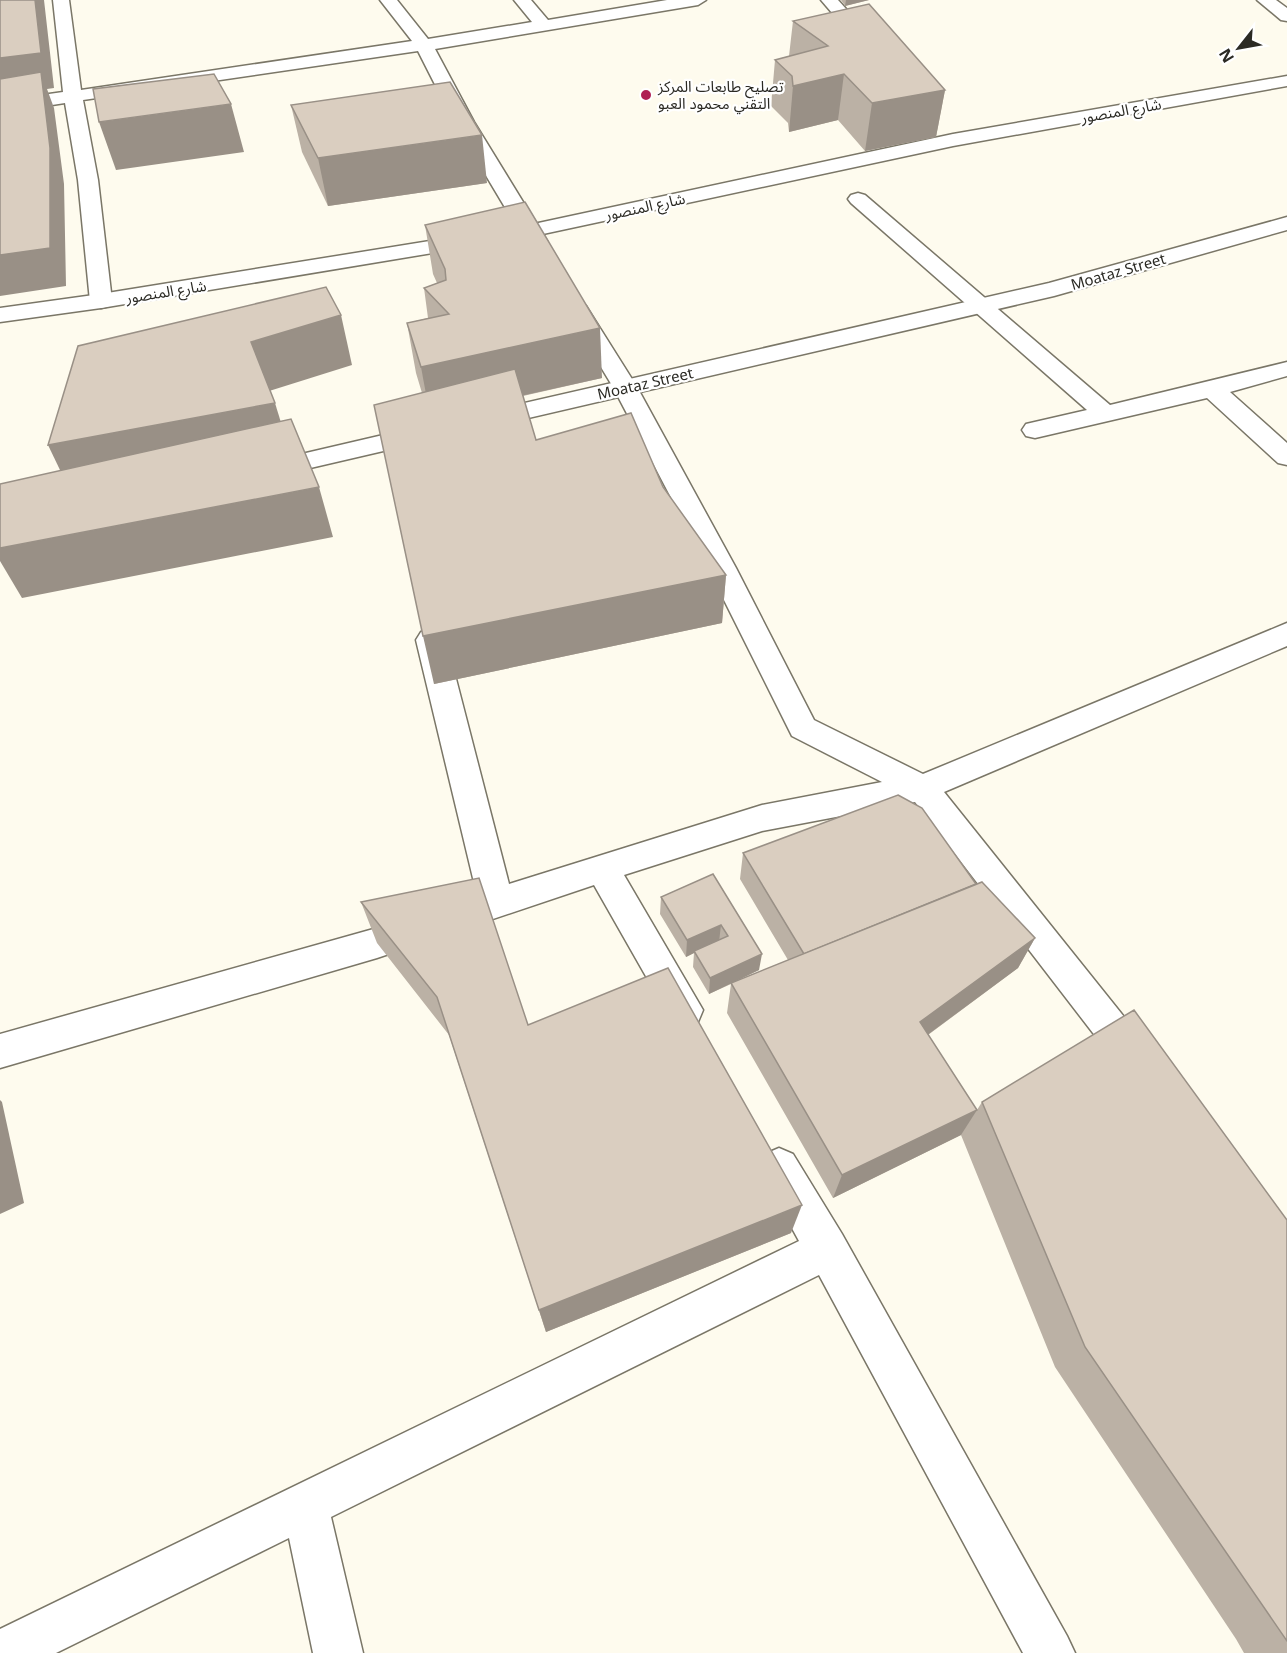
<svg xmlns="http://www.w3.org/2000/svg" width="1287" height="1653" viewBox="0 0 1287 1653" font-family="'Noto Sans','Noto Sans Arabic',sans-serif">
<rect width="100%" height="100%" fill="#fefbee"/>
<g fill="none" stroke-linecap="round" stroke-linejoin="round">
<defs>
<g id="street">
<path d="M 53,0 L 69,0 L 81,90 L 412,41 L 380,0 L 397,0 L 428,39 L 532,22 L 514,0 L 531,0 L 548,20 L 667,0 L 706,0 L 698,5 L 435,49 L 474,122 L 547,241 L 544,246 L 536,247 L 528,246 L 525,241 L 454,122 L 418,51 L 83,100 L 98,180 L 112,301 L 109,306 L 101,308 L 93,306 L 90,301 L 78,180 L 65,103 L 0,113 L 0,101 L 63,92 Z"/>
<path d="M 1257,0 L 1276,0 L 1287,8 L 1287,21 L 1281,20 Z"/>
<path d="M 858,193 L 865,195 L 1110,405 L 1287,362 L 1287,376 L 1230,392 L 1287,443 L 1287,465 L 1278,463 L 1207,398 L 1035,438 L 1026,436 L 1022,430 L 1026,424 L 1087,410 L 851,203 L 848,199 L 851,195 Z"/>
<path d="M 578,304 L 586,306 L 637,387 L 736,568 L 814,720 L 923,774 L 1287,623 L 1287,646 L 944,792 L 1149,1048 L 1155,1060 L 1149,1072 L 1136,1078 L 1123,1072 L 915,802 L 762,831 L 624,875 L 703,1010 L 698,1022 L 685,1027 L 672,1022 L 594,885 L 377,958 L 0,1068 L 0,1034 L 377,928 L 477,895 L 416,640 L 421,632 L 431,629 L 441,632 L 446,640 L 509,884 L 762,805 L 882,782 L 792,736 L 708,568 L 613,387 L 567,311 L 570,306 Z"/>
<path d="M 779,1148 L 793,1154 L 842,1234 L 1067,1636 L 1075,1653 L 1023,1653 L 819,1275 L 331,1517 L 363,1653 L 313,1653 L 289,1538 L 56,1653 L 0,1653 L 0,1629 L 799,1241 L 759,1168 L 765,1154 Z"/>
</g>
<g id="secondary">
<path d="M 821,0 L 838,0 L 874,40 L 877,44 L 874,48 L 862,48 Z"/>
<path d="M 1287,76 L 1287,86 L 953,146 L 529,237 L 101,308 L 0,322 L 0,308 L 101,294 L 529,225 L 953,134 Z"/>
<path d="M 1287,217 L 1287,230 L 1054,296 L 485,428 L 476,425 L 473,420 L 476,415 L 485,412 L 1049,283 Z"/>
<path d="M 426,425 L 435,427 L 439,433 L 435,439 L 263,479 L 254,477 L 250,471 L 254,465 L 263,463 Z"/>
</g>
</defs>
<use href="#street" stroke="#7a7667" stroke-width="3"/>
<use href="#secondary" stroke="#7a7667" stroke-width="3"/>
<use href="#street" fill="#fff" fill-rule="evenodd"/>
<use href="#secondary" fill="#fff" fill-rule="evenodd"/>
</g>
<g fill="#bbb1a5">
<path d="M 841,0 L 869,0 L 845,6 Z"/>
<path d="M 793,21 L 945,90 L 936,137 L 865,151 L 838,120 L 789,132 L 788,123 L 771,106 L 775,60 L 789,56 Z"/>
<path d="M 291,105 L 487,183 L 328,206 L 302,152 Z"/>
<path d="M 425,225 L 602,378 L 523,396 L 536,440 L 663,487 L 726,575 L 722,623 L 434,684 L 422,393 L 416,373 L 407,323 L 428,318 L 424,288 L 437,283 L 433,274 Z"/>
<path d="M 743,853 L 976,884 L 1035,938 L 1018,968 L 928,1035 L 977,1110 L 982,1102 L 1287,1220 L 1287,1653 L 1244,1653 L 1236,1639 L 1055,1367 L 961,1135 L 833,1198 L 727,1013 L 731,984 L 709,994 L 693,967 L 694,953 L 686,957 L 660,914 L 661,897 L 713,874 L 759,970 L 736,981 L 788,960 L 740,879 Z"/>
<path d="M 361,902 L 528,1025 L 791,1233 L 546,1332 L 449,1035 L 377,943 Z"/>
</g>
<g fill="#999086">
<path d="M 35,0 L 44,0 L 54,88 L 47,89 L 54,108 L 64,184 L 66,286 L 0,296 L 0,58 Z"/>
<path d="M 846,0 L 869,0 L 845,6 Z"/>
<path d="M 844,74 L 838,120 L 789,132 L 793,86 Z"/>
<path d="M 945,90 L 936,137 L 865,151 L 872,103 Z"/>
<path d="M 231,104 L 244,152 L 116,170 L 99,122 Z"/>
<path d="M 482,135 L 487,183 L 328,206 L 318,158 Z"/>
<path d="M 341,315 L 352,365 L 266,392 L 251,342 Z"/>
<path d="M 600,328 L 602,378 L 430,416 L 421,367 Z"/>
<path d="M 275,403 L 290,452 L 72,495 L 48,445 Z"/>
<path d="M 319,487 L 333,537 L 22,598 L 0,561 L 0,548 Z"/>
<path d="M 726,575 L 722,623 L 434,684 L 423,636 Z"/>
<path d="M 721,925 L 719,942 L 694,951 L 694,953 L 686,957 L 687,940 Z"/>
<path d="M 1035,938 L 1018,968 L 907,1050 L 920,1022 Z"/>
<path d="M 762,954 L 759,970 L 709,994 L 710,978 Z"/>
<path d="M 0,1100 L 2,1102 L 24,1203 L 0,1214 Z"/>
<path d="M 977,1110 L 961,1135 L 833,1198 L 842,1175 Z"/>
<path d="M 802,1205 L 791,1233 L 546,1332 L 539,1310 Z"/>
</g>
<g fill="#dacec0" stroke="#999086" stroke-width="1.5">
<path d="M 0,0 L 35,0 L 41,53 L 0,58 Z"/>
<path d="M 869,4 L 945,90 L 872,103 L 844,74 L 793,86 L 792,76 L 775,60 L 828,46 L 793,21 Z"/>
<path d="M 41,72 L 50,148 L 50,248 L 0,255 L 0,79 Z"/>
<path d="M 214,74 L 231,104 L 99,122 L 93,89 Z"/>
<path d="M 450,82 L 482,135 L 318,158 L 291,105 Z"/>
<path d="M 525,202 L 600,328 L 421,367 L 407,323 L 449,314 L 424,288 L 446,280 L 445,269 L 425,225 Z"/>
<path d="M 326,287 L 341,315 L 251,342 L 275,403 L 48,445 L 78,346 Z"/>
<path d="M 515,369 L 536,440 L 631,413 L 663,487 L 726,575 L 423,636 L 374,405 Z"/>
<path d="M 291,419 L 319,487 L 0,548 L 0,484 Z"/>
<path d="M 898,795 L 922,808 L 976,884 L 804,954 L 743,853 Z"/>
<path d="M 713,874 L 762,954 L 710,978 L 694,951 L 728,936 L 721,925 L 687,940 L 661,897 Z"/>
<path d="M 479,878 L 528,1025 L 668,968 L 802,1205 L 539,1310 L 437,997 L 361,902 Z"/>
<path d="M 982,882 L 1035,938 L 920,1022 L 977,1110 L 842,1175 L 731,983 Z"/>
<path d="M 1134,1010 L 1287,1220 L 1287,1641 L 1085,1347 L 982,1102 Z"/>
</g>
<circle fill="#af1f54" stroke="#fff" stroke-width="2" cx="646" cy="95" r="6"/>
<g text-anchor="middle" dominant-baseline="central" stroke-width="4.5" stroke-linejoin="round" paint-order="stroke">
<g font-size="15" fill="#2b2a24" stroke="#fff" text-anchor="start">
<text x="658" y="86">تصليح طابعات المركز<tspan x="658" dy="17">التقني محمود العبو</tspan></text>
</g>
<g font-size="15" fill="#2b2a24" stroke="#fff">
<text transform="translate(1121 110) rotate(-10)">شارع المنصور</text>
<text transform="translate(645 206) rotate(-12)">شارع المنصور</text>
<text transform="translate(1118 271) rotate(-16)">Moataz Street</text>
<text transform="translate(166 291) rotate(-9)">شارع المنصور</text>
<text transform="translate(645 383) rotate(-13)">Moataz Street</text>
</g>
</g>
<g transform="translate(1239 48) rotate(239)" stroke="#ffffff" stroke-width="4.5" paint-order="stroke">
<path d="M0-4.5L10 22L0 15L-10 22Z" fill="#2b2a24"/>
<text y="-9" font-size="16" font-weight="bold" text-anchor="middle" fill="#2b2a24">N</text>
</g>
</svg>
